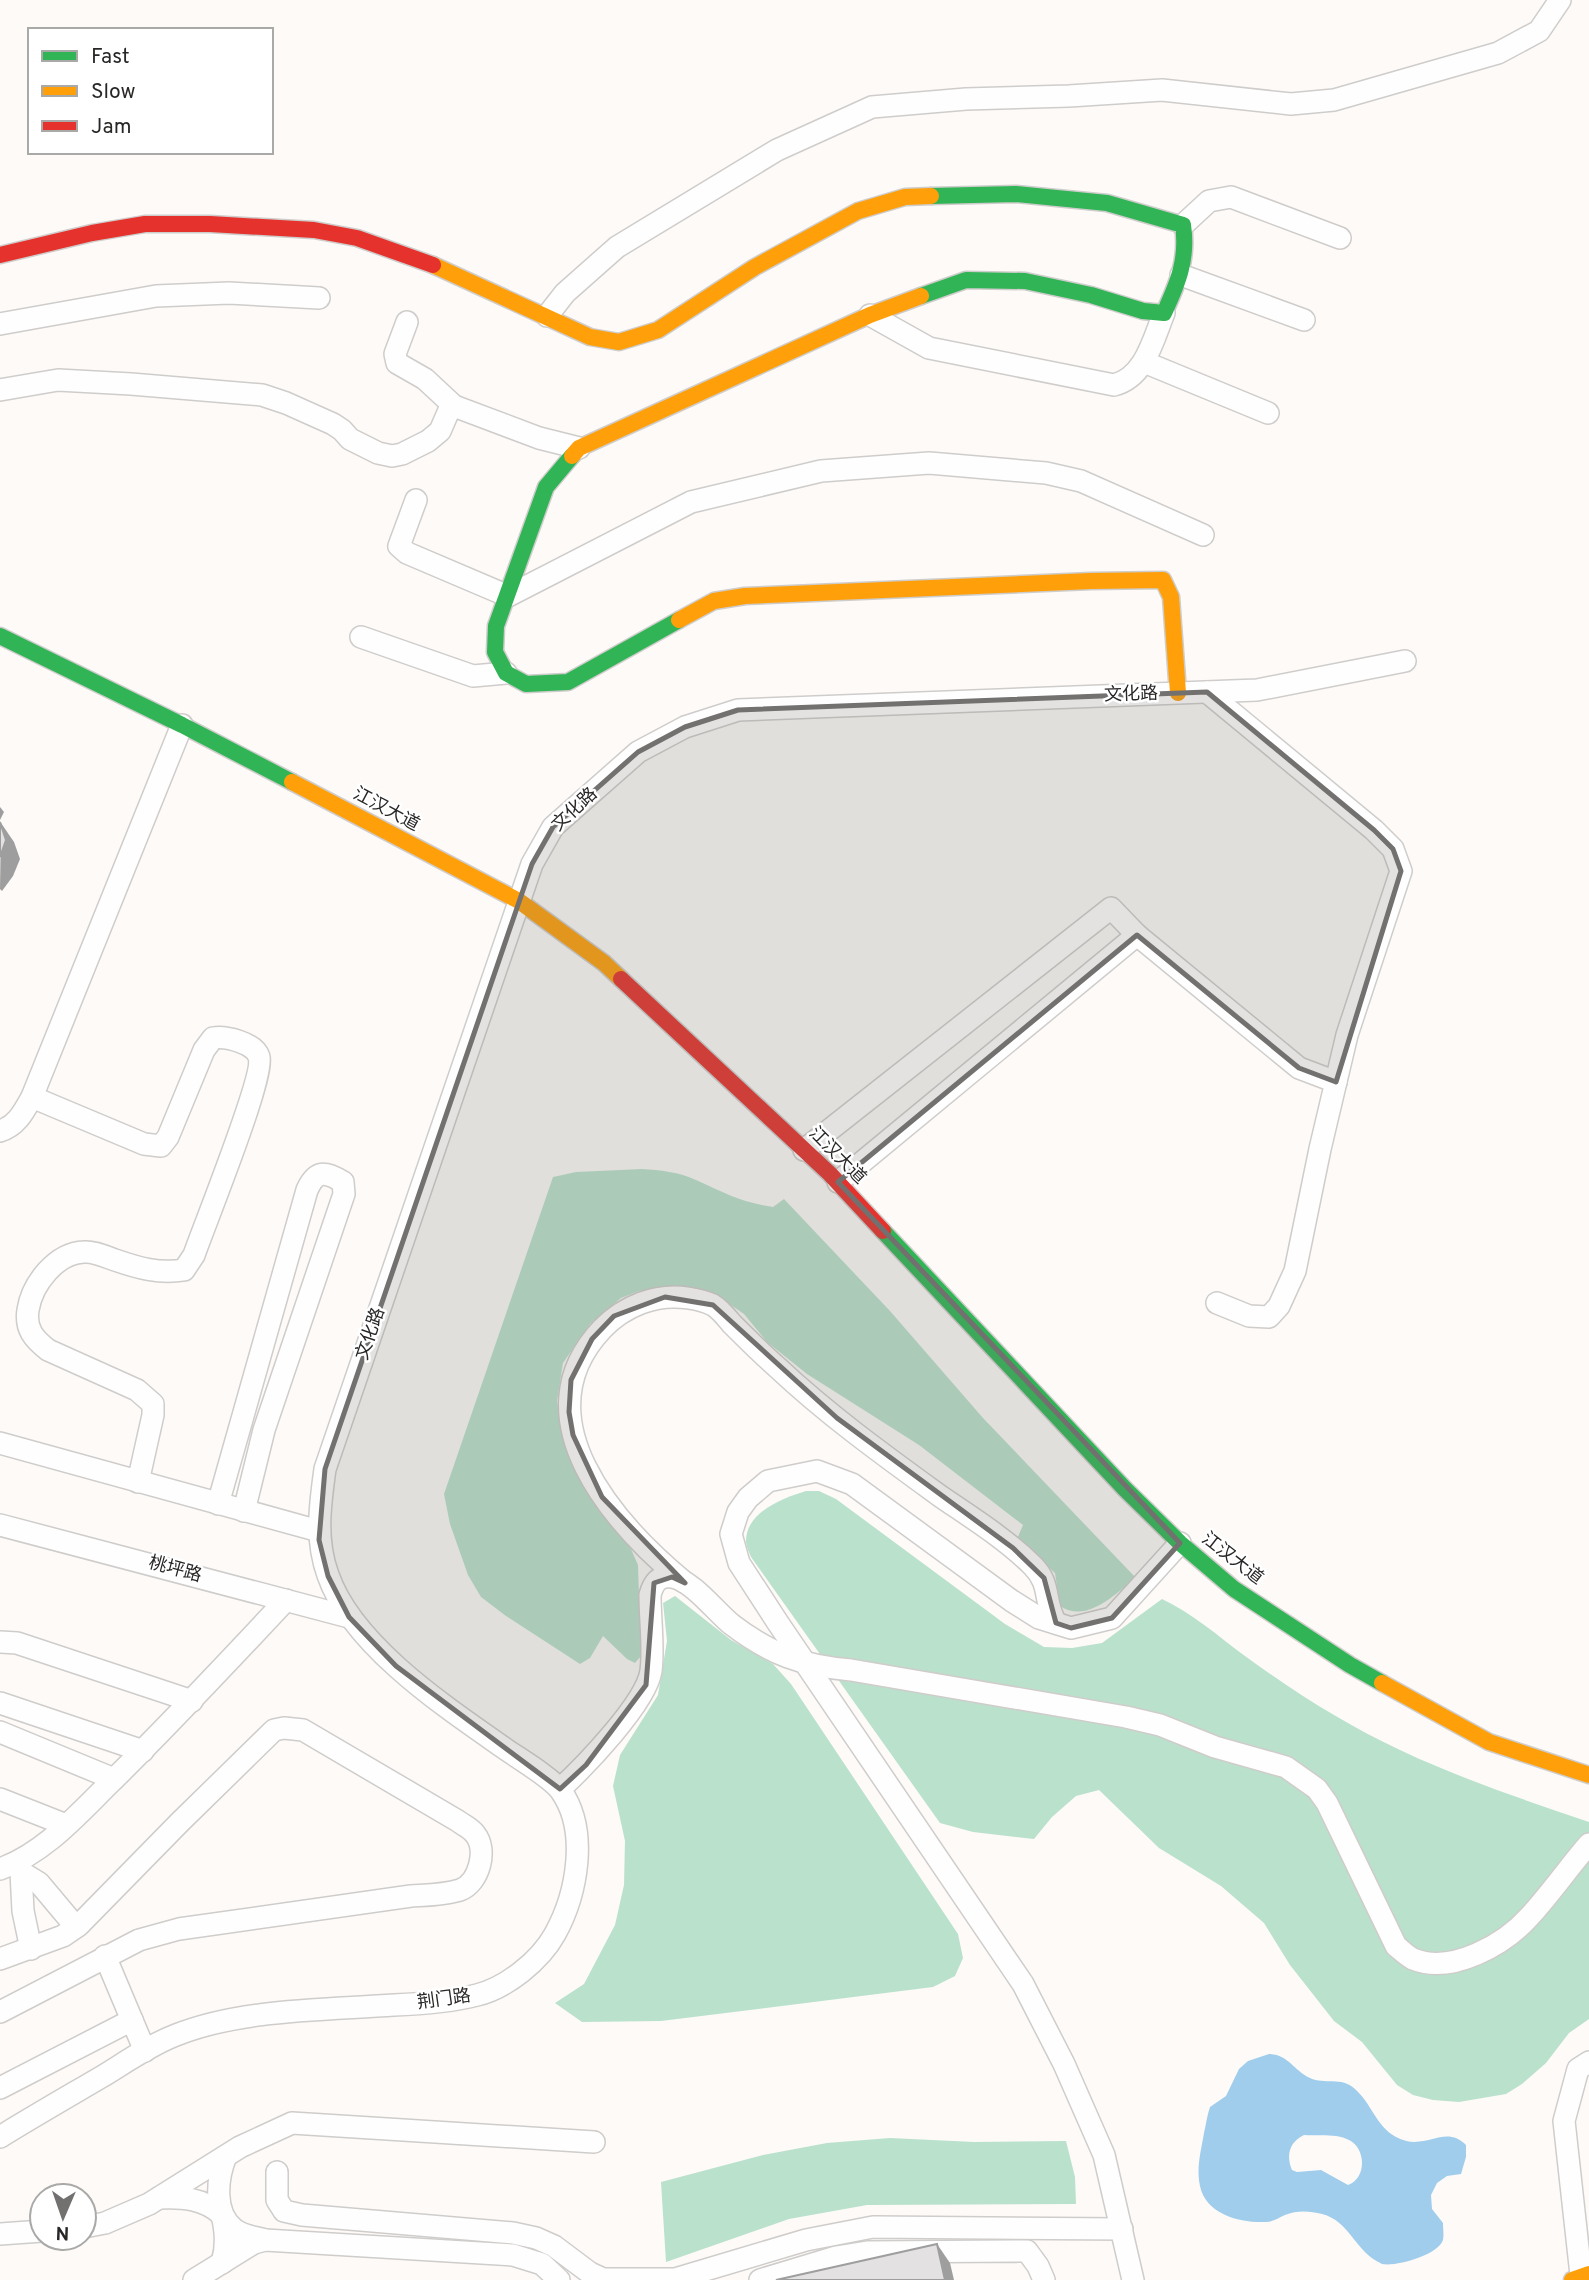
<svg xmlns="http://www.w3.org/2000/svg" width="1589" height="2280" viewBox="0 0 1589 2280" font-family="Overpass,'Noto Sans SC',sans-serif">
<rect width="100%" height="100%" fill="#fdfaf8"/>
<g fill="#bae1cb">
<path d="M 642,1169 C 660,1170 679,1172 696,1180 C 725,1193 740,1202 773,1207 L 784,1199 L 890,1311 L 983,1418 L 1136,1578 C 1115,1594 1087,1624 1060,1606 L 1055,1573 L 1017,1539 L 1023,1525 L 919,1445 L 807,1374 L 767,1342 L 744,1314 L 715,1294 L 691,1289 L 665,1288 L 639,1291 L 621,1298 L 590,1324 L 563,1363 L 557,1401 L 563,1437 L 574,1466 L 598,1510 L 631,1549 L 638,1565 L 641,1656 L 635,1663 L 627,1659 L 603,1636 L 590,1658 L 580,1664 L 506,1616 L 481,1597 L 468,1575 L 450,1524 L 444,1494 L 553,1177 L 576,1172 Z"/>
<path d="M 806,1491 L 819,1491 L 836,1499 L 1005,1624 L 1044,1647 L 1072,1648 L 1102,1643 L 1162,1599 C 1192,1613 1218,1636 1245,1656 C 1274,1677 1303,1697 1334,1715 C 1414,1763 1501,1792 1589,1822 L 1589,2019 L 1569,2033 L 1546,2063 L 1522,2084 L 1506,2094 L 1459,2102 L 1433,2100 L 1413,2095 L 1397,2085 L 1362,2042 L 1334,2021 L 1290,1965 L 1264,1923 L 1221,1886 L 1159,1848 L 1099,1790 L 1076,1796 L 1052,1817 L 1034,1839 L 973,1832 L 940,1823 L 751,1557 C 749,1552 746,1546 746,1541 C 746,1512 783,1498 806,1491 Z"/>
<path d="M 675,1596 L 731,1640 L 773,1664 L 791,1684 L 958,1934 L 963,1958 L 955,1976 L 933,1987 L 661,2021 L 582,2022 L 555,2003 L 584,1984 L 615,1925 L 624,1885 L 625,1841 L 613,1786 L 620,1755 L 658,1695 L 667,1641 L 663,1603 Z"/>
<path d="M 890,2138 L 974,2142 L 1066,2141 L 1075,2177 L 1076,2204 L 867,2205 L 789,2219 L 666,2262 L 661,2182 L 763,2155 L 827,2143 Z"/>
</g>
<path fill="#a0cdeb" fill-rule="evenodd" d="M 1269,2054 C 1289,2055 1293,2070 1310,2078 C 1325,2085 1341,2076 1355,2089 C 1372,2104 1376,2126 1396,2137 C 1425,2153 1444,2123 1466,2145 L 1466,2157 L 1461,2174 L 1447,2176 L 1437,2183 L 1431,2195 L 1432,2209 L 1443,2223 C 1443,2228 1444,2235 1443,2240 C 1438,2255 1396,2267 1382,2264 C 1354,2251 1350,2221 1322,2214 C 1310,2211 1297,2210 1285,2215 C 1278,2218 1273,2222 1265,2222 C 1241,2223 1206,2215 1200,2186 C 1196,2168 1201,2151 1204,2133 C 1206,2124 1207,2116 1210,2107 L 1226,2096 L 1239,2069 L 1248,2061 ZM 1304,2135 C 1318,2136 1337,2133 1349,2140 C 1366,2148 1367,2178 1348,2185 L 1321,2170 L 1297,2172 L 1292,2170 C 1286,2156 1289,2142 1304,2135 Z"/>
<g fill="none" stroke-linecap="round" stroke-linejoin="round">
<defs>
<g id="street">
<path d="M 1183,225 L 1209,201 L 1231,197 L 1340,238"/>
<path d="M 1181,275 L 1304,320"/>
<path d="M 870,315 L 929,348 L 1114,385 C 1145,377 1153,340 1164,313"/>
<path d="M 547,316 L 565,293 L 617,247 L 777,150 L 872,107 L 966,99 L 1069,96 L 1162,90 L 1291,104 L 1334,100 L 1498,53 L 1539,31 L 1560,0"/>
<path d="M 407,322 L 395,354 L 397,363 L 425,379 L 454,406"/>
<path d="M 0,324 L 156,296 L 229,293 L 319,298"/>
<path d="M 1144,362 L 1268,413"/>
<path d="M 0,390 L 58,380 L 131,384 L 262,395 L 286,403 L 333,424 L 342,430 L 350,439 L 378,453 L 392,456 L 402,454 L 428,441 L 440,431 L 450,408 L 454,406 L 539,438 L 579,448"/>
<path d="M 416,500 L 399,546 L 407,553 L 508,596 L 691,502 L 821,471 L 929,463 L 1046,473 L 1081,481 L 1203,535"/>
<path d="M 361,637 L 473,676 L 506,673"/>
<path d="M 1207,692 L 1374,830 L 1393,849 L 1401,871 L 1347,1035 L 1320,1149 L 1295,1271 L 1279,1306 L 1269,1317 L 1249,1316 L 1217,1303"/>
<path d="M 32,1097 L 144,1144 L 161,1146 L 168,1137 L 204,1050 L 213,1038 C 226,1036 255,1043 259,1057 C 265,1076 204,1226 194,1255 L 184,1270 C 159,1274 138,1268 115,1260 C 106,1257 94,1251 84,1252 C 56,1253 32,1284 28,1310 C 25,1329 34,1339 48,1350 L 137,1390 L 153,1404 L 153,1415 L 138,1482"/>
<path d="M 0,1131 C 17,1126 24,1111 32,1097 L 182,725"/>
<path d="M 804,1150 L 1111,908 L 1137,935 L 1299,1068 L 1336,1082"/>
<path d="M 838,1182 L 1137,935"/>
<path d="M 0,1443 L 319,1531"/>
<path d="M 218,1504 L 307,1190 C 316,1170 325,1171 343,1182 L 344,1194 L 264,1430 L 244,1511"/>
<path d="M 0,1525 L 349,1617"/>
<path d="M 684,1582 C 613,1523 519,1417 602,1329 C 624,1306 656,1293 688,1298 C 695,1299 707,1302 713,1305 C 720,1309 727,1318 732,1324 C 747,1339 762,1354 778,1368 C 828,1415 885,1456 940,1496 C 972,1518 1006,1539 1033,1566 C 1052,1585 1043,1602 1056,1623"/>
<path d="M 0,1642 L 17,1643 L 192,1701"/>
<path d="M 0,1703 L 143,1751"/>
<path d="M 0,1732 L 114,1779"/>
<path d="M 560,1789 C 584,1767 646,1703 651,1671 C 654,1647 650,1620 650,1595 C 653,1584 658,1575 672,1577 C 693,1581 715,1611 731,1624 C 770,1654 802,1666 851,1670 L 1126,1717 L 1160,1725 L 1215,1747 L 1286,1767 L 1317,1789 L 1327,1803 L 1396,1946 C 1401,1950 1407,1956 1413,1959 C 1452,1975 1505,1944 1530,1916 C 1551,1893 1569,1867 1589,1844"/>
<path d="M 0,1799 L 66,1825"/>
<path d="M 0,1869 C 45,1853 79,1813 112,1781 C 172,1722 229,1661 286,1600"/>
<path d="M 21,1872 L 39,1883 L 76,1927"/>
<path d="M 21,1872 L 23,1911 L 31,1949"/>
<path d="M 105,1956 L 145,2051"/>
<path d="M 0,1959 L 63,1936 L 79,1925 L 180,1822 L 274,1730 L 284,1728 L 303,1730 L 458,1821 C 463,1825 471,1828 475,1834 C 488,1850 479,1883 460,1890 C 444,1895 427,1895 411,1896 L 179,1929 L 139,1940 L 0,2012"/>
<path d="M 0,2088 L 132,2020"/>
<path d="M 0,2137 C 34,2116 69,2096 103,2076 C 126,2062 150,2045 176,2035 C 241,2009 324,2010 394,2005 C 421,2004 450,2002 477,1995 C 506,1988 540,1961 555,1934 C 577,1894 589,1831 561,1791 C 552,1778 518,1758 504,1748 C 444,1706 352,1645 328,1575 C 315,1540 320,1505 325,1469 L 532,864 L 553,827 L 638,752 L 685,727 L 738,710 L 1257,690 L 1405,661"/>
<path d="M 226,2156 C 217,2178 213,2213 234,2229 C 242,2236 255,2237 265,2240"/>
<path d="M 277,2172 L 277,2200 L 284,2211 L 302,2215 L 513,2233 L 536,2238 L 554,2246 L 590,2273 L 603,2279 L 675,2279 L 806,2240 L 873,2227 L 1122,2229"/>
<path d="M 159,2198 C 182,2197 204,2198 222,2215 C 226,2232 227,2246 222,2263"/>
<path d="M 84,2227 L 105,2223 L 149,2204 L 240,2147 L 292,2123 L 594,2142"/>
<path d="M 0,2234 L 42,2231"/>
<path d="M 1581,2275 L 1564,2121 L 1578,2069 L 1589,2062"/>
<path d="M 194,2280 L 254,2243 L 265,2240 L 513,2255 L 542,2264 L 559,2280"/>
<path d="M 760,2280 L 836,2257 L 867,2252 L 1027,2251 L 1038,2266 L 1044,2280"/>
<path d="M 1133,2280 L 1104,2155 L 1064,2064 L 1023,1984 L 778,1623 L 739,1563 L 731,1534 L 738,1512 L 748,1498 L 768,1481 L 817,1471 L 852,1484 L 1012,1601 L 1039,1618 L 1071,1628 L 1112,1618 L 1180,1543"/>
</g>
<g id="fast">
<path d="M 921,296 L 966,280 L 1025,281 L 1091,295 L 1143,311 L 1164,313 C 1178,283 1188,259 1183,225 L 1107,203 L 1016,194 L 931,196"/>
<path d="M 572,456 L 546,487 L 496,626 L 495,652 L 506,673 L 526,684 L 568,682 L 679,620"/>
<path d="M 0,636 L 182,725 L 292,782"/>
<path d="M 883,1231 L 1125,1489 L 1180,1543 L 1234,1589 L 1350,1665 L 1382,1683"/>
</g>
<g id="slow">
<path d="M 433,265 L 590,337 L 619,342 L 658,330 L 755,267 L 858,211 L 905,197 L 931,196"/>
<path d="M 572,456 L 579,448 L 870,315 L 921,296"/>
<path d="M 679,620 L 714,601 L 745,596 L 1091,581 L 1163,580 L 1171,597 L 1178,693"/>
<path d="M 292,782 L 519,901 L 604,963 L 621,979"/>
<path d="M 1382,1683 L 1489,1742 L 1589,1775"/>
<path d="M 1572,2280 L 1589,2274"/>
</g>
<g id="jam">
<path d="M 0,255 L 92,233 L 145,224 L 210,224 L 314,230 L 357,238 L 433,265"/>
<path d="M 621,979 L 830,1174 L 883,1231"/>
</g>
</defs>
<use href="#street" stroke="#cfcdcb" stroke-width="24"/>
<use href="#fast" stroke="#cfcdcb" stroke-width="19"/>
<use href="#slow" stroke="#cfcdcb" stroke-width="19"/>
<use href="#jam" stroke="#cfcdcb" stroke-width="19"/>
<use href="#street" stroke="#fffefe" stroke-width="21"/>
<use href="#fast" stroke="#30b455" stroke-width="16"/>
<use href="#slow" stroke="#ff9f0a" stroke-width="16"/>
<use href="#jam" stroke="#e5322d" stroke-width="16"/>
</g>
<g fill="#9f9e9e">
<path d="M 0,807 L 4,812 L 0,820 Z"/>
<path d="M 1,823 L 14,842 L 20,859 L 13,876 L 2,891 L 0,889 Z"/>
<path d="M 937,2244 L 950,2263 L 954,2280 L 945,2280 Z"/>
</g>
<g fill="#e3e1e2" stroke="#9f9e9e" stroke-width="2">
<path d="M 0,822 L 6,840 L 0,857 Z"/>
<path d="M 937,2244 L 945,2280 L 776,2280 Z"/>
</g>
<path fill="#737170" fill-opacity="0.2" stroke="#737170" stroke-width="5" stroke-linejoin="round" d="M 1207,692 L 1374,830 L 1393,849 L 1401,871 L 1336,1082 L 1299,1068 L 1137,935 L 838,1182 L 1180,1543 L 1112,1618 L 1071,1628 L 1056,1623 L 1044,1578 L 1013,1548 L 837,1418 L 713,1305 L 665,1297 L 614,1316 L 592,1339 L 571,1380 L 569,1412 L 573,1435 L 602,1497 L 685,1583 L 672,1577 L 654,1583 L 646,1685 L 586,1765 L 560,1789 L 396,1666 L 349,1617 L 328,1576 L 319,1540 L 325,1469 L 532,864 L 553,827 L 638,752 L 685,727 L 738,710 Z"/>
<g text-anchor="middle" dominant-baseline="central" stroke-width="5" stroke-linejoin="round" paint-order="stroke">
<g font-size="18" fill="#292726" stroke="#fff">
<text transform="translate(1131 695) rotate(-2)">文化路</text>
<text transform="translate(386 810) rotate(28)">江汉大道</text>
<text transform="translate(575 810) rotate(-43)">文化路</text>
<text transform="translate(837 1156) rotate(45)">江汉大道</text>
<text transform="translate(371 1334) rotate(-71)">文化路</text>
<text transform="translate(1232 1559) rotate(38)">江汉大道</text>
<text transform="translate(175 1570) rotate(15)">桃坪路</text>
<text transform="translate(444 2000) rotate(-8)">荆门路</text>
</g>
</g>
<rect x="28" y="28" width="245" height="126" fill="#ffffff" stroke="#a9a9a8" stroke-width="2"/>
<rect x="42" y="51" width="35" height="10" fill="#30b455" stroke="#a9a9a8" stroke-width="2"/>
<text x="91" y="63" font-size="21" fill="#292726">Fast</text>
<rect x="42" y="86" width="35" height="10" fill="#ff9f0a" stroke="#a9a9a8" stroke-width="2"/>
<text x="91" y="98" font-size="21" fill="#292726">Slow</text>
<rect x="42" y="121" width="35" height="10" fill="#e5322d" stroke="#a9a9a8" stroke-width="2"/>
<text x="91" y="133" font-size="21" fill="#292726">Jam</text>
<g transform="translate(63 2217) rotate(182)"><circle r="33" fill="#ffffff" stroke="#a9a9a8" stroke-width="2"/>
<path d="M0-5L12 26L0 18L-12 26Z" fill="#737170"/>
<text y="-10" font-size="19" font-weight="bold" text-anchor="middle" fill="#292726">N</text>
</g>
</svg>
